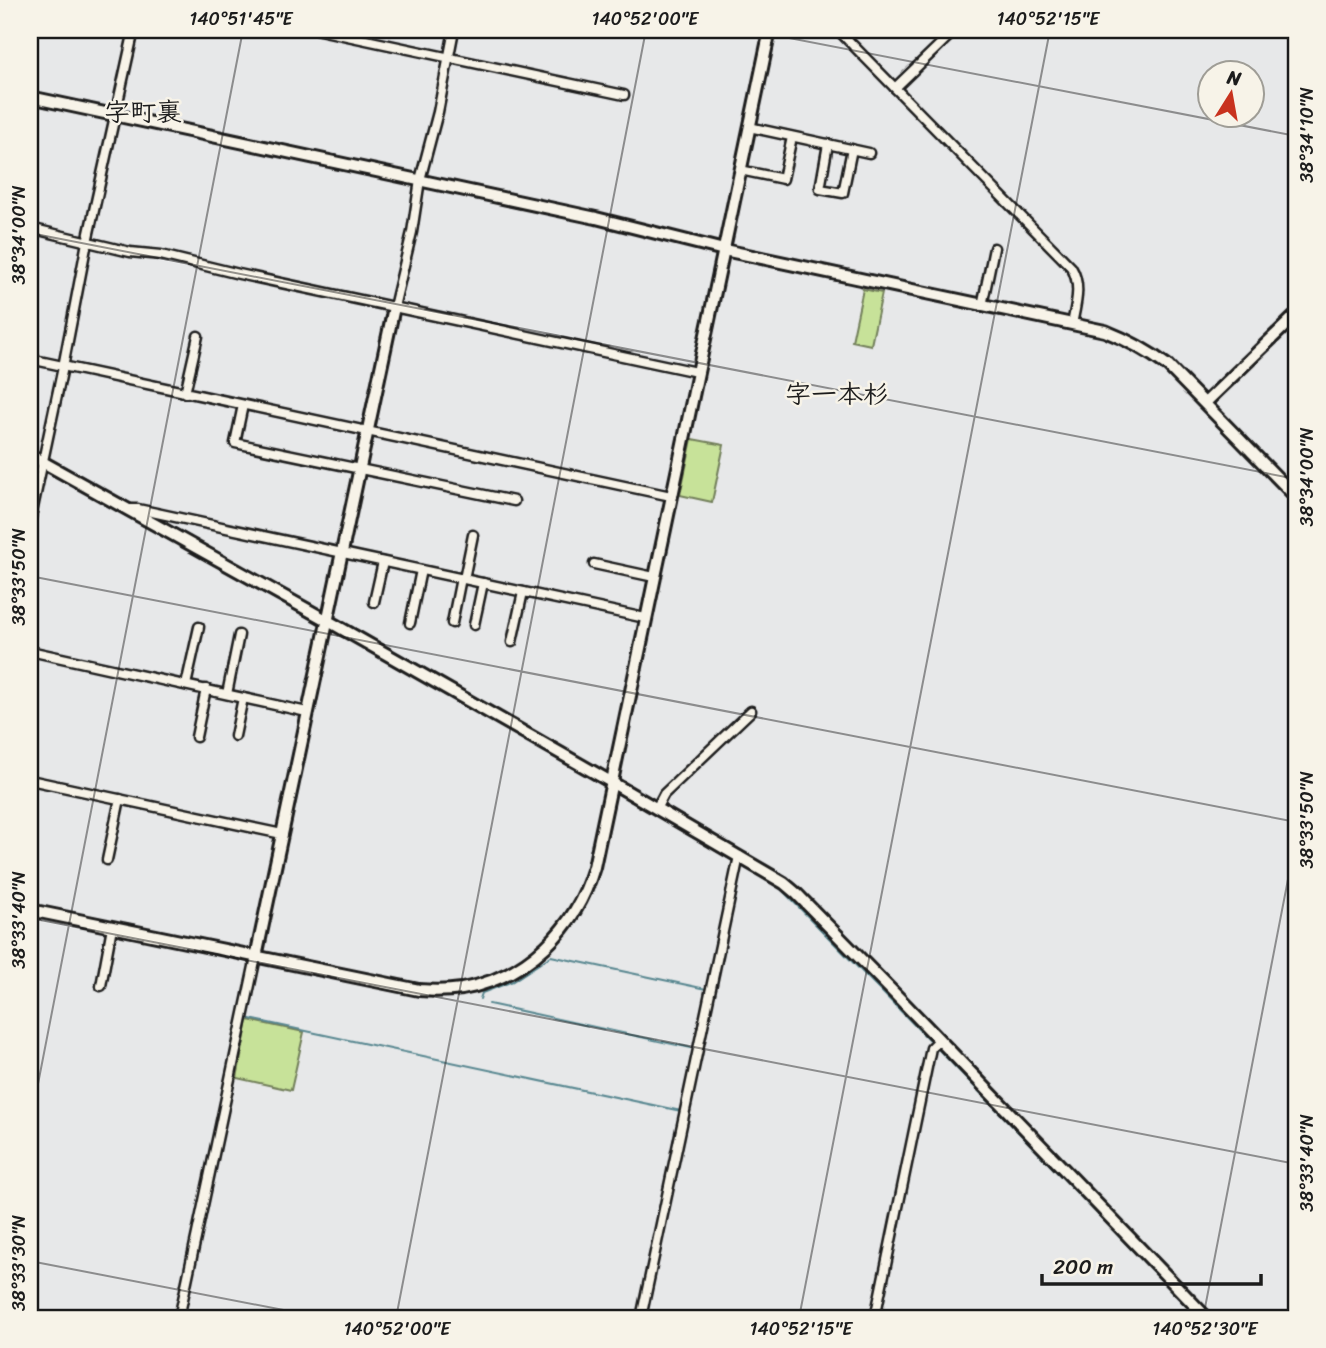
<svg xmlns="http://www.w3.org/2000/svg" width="1326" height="1348" viewBox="0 0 1326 1348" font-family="Sriracha,'Klee One',sans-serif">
<rect width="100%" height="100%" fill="#e7e8e9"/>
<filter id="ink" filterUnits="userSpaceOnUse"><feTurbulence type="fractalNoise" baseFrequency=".0143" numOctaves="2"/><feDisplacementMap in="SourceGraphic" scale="14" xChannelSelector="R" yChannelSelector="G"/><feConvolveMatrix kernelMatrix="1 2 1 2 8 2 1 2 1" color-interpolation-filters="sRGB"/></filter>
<g filter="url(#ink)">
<g fill="#c7e299" stroke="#727f5a" stroke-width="2">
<path d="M 863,289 L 882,293 L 871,345 L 852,341 Z"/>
<path d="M 692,439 L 724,445 L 712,502 L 680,495 Z"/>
<path d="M 248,1020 L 304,1032 L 291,1090 L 237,1078 Z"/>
</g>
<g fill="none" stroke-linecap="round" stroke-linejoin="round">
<g stroke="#588790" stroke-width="2">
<path d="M 220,567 L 318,622"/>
<path d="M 335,632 L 593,779"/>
<path d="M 621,795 L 712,847"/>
<path d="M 777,885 L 932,1043"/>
<path d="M 480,999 L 482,993 L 513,981 L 551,956 L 706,989"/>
<path d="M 489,1004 L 691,1048"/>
<path d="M 250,1019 L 681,1111"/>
<path d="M 936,1047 L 1198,1318"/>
</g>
<defs>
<g id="street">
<path d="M 319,30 L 624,95"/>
<path d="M 838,30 L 1071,267 C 1082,285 1076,304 1072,324"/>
<path d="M 895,88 L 955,30"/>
<path d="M 749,127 L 869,153"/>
<path d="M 828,144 L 820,189 L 843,193 L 852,149"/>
<path d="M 740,170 L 783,179 L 792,137"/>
<path d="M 30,228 L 130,252 L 161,255 L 239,274 L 697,372"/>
<path d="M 982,306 L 994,248"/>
<path d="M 394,307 L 412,232 L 420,180 L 438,112 L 454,30"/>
<path d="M 30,359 L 671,496"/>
<path d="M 185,393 L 198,336"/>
<path d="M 243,405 L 235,443 L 514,501"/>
<path d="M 129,509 L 138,509 L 645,618"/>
<path d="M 30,522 L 63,367 L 87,242 L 134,30"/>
<path d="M 594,564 L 654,577"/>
<path d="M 464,579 L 473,535"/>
<path d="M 374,602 L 383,562"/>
<path d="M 410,623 L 421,570"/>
<path d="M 452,623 L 461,578"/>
<path d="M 474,625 L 483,583"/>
<path d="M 512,642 L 523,592"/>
<path d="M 30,651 L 307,712"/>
<path d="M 186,685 L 199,627"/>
<path d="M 227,694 L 239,635"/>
<path d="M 235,736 L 243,698"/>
<path d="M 196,737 L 206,689"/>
<path d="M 30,780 L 282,834"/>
<path d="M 656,809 L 664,794 L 751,711"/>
<path d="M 107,860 L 120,799"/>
<path d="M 101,986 L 112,927"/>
<path d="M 179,1318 L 256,957"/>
<path d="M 641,1318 L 739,856"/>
<path d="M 875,1318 L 931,1048 L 939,1040"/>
</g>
<g id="secondary">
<path d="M 30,97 L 596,218 L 724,250 L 1105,331 C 1128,340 1148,351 1168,366 L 1296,497"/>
<path d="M 1205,403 L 1296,315"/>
<path d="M 30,455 L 337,626 L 611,782 L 784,883 L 797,894 L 901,1000 L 1207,1318"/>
<path d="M 30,910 L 419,990 C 433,991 448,991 462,989 C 527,977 576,929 594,867 L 770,30"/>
<path d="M 256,957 L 394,307"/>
</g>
</defs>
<use href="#street" stroke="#1c1c1c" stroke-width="13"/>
<use href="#secondary" stroke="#1c1c1c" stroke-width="16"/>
<use href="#street" stroke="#f7f3e8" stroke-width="8"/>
<use href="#secondary" stroke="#f7f3e8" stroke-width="10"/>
</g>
</g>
<path fill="none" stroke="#1c1c1c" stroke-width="2" stroke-opacity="0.45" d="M 748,30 L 1296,136M 30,233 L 1296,479M 30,576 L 1296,822M 30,918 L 1296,1164M 30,1125 L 243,30M 30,1261 L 325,1318M 396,1318 L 646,30M 799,1318 L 1050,30M 1203,1318 L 1296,838"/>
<g text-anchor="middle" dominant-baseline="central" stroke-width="5" stroke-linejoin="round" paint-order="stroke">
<g font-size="26" font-weight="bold" fill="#1c1c1c" stroke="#f7f3e8">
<text x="143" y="112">字町裏</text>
<text x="837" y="394">字一本杉</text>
</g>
</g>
<rect width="1326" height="1348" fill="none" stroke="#f7f3e8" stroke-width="77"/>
<g transform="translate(1231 94) rotate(11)"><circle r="33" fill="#f7f3e8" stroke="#9f9d96" stroke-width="2"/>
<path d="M0-5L12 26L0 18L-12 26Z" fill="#c8321e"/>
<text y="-10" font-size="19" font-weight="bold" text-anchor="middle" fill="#1c1c1c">N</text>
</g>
<path d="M1042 1274v10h219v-10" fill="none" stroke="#1c1c1c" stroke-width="3.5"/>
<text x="1053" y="1274" font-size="21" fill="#1c1c1c" stroke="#f7f3e8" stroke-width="5" paint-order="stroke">200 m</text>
<rect x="38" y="38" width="1250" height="1272" fill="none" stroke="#1c1c1c" stroke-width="2.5"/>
<g font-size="18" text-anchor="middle" fill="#1c1c1c">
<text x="241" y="25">140°51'45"E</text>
<text x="645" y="25">140°52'00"E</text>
<text x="1048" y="25">140°52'15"E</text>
<text transform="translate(1307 135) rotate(-90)" y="6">38°34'10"N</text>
<text transform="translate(19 235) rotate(-90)" y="6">38°34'00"N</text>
<text transform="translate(1307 477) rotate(-90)" y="6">38°34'00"N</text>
<text transform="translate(19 577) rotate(-90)" y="6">38°33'50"N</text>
<text transform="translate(1307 820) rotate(-90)" y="6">38°33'50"N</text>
<text transform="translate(19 920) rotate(-90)" y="6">38°33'40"N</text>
<text transform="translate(1307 1163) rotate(-90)" y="6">38°33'40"N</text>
<text transform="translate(19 1263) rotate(-90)" y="6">38°33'30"N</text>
<text x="397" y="1335">140°52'00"E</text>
<text x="801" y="1335">140°52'15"E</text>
<text x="1205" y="1335">140°52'30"E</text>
</g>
</svg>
